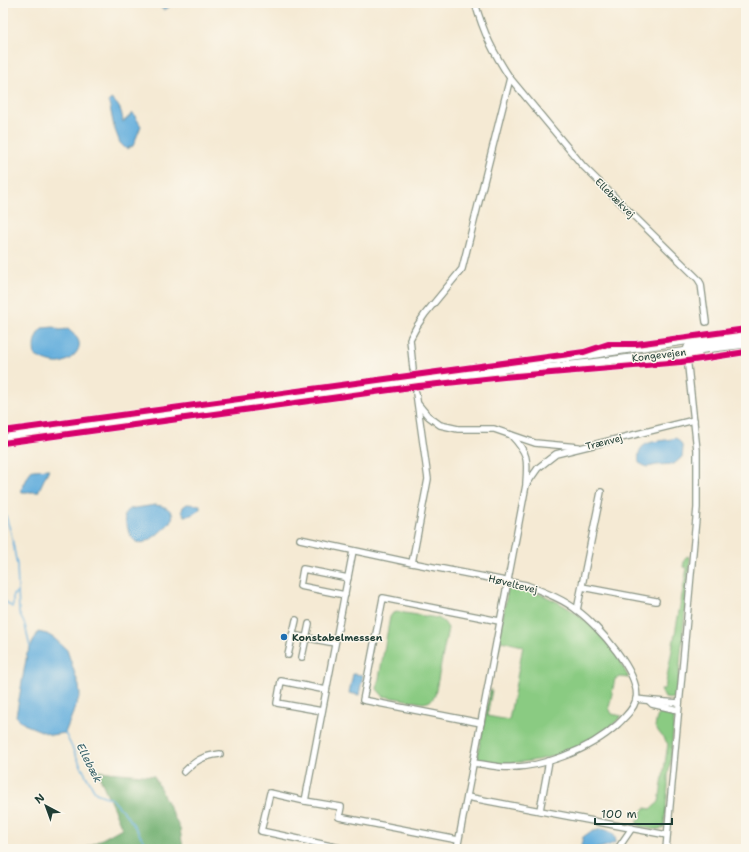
<svg xmlns="http://www.w3.org/2000/svg" width="749" height="852" viewBox="0 0 749 852" font-family="'Shantell Sans',sans-serif">
<rect width="100%" height="100%" fill="#fbf7ec"/>
<filter id="ink" filterUnits="userSpaceOnUse"><feTurbulence type="fractalNoise" baseFrequency=".025" numOctaves="2"/><feDisplacementMap in="SourceGraphic" scale="8" xChannelSelector="R" yChannelSelector="G"/><feConvolveMatrix kernelMatrix="1 2 1 2 8 2 1 2 1" color-interpolation-filters="sRGB"/></filter>
<filter id="wash" filterUnits="userSpaceOnUse"><feTurbulence type="fractalNoise" baseFrequency=".012" numOctaves="4" result="noise"/><feDisplacementMap in="SourceGraphic" scale="16" xChannelSelector="R" yChannelSelector="G"/><feGaussianBlur stdDeviation="0.9" result="paint"/><feColorMatrix in="noise" values="0 0 0 0 0 0 0 0 0 0 0 0 0 0 0 0 0 1.4 0 .05"/><feComposite in="paint" operator="in"/></filter>
<g filter="url(#wash)">
<rect width="100%" height="100%" fill="#f5ead4"/>
<g fill="#8acb82" stroke="#54845b">
<path d="M 688,556 L 689,557 L 690,560 L 678,685 L 676,696 C 673,699 669,699 665,698 L 661,690 L 665,688 L 687,568 L 683,567 L 685,558 Z"/>
<path d="M 512,585 C 556,597 586,614 614,651 C 620,659 623,668 628,676 L 628,678 L 621,677 L 615,679 L 609,708 L 612,714 L 622,716 C 592,747 550,762 507,763 C 498,764 484,764 477,759 L 490,690 L 492,690 L 487,716 L 509,720 L 523,646 L 501,641 L 497,656 L 496,655 L 508,588 Z"/>
<path d="M 398,612 L 438,618 L 444,622 L 448,628 L 435,695 C 432,701 429,702 423,703 L 383,696 L 377,689 L 390,617 L 393,613 Z"/>
<path d="M 669,711 L 674,716 L 674,720 L 671,758 L 668,776 L 668,787 L 664,827 C 657,832 646,828 639,826 L 637,823 L 637,820 L 640,820 L 643,810 L 645,808 L 651,809 L 659,802 L 668,744 L 655,727 C 657,717 657,711 669,711 Z"/>
</g>
<path fill="#6faf70" stroke="#477652" d="M 97,771 L 154,776 L 180,829 L 183,849 L 84,849 L 122,828 Z"/>
<g fill="#65afdd" stroke="#427688">
<path d="M 157,3 L 183,3 L 181,5 L 172,4 L 168,8 L 163,10 Z"/>
<path d="M 111,99 C 120,105 122,112 123,122 L 133,113 L 141,126 L 133,146 L 126,149 L 120,143 L 114,127 L 109,102 Z"/>
<path d="M 54,327 L 59,330 L 68,329 C 71,332 75,335 77,338 C 85,349 70,361 60,363 C 51,364 42,359 35,356 C 33,344 34,337 42,328 Z"/>
<path d="M 676,438 L 681,443 L 683,449 L 682,457 L 674,464 L 657,465 L 647,467 L 639,463 C 635,438 658,443 676,438 Z"/>
<path d="M 49,469 L 38,492 L 22,492 L 21,490 L 31,471 L 33,470 Z"/>
<path d="M 187,504 L 200,505 L 200,509 C 195,513 191,516 185,516 L 182,511 L 183,507 Z"/>
<path d="M 155,505 C 163,506 169,507 173,515 C 171,524 166,526 160,532 C 135,554 130,539 124,515 L 127,511 L 130,509 Z"/>
<path d="M 38,632 L 47,634 L 55,639 L 67,650 L 79,686 L 80,695 L 65,733 L 51,735 L 24,724 L 16,716 L 27,654 Z"/>
<path d="M 353,674 L 363,675 L 359,695 L 349,693 Z"/>
<path d="M 602,829 C 610,831 615,833 616,842 C 606,847 591,852 581,846 L 583,837 L 590,832 Z"/>
</g>
<g fill="none" stroke-linecap="round" stroke-linejoin="round">
<g stroke="#65afdd" stroke-width="1.5">
<path d="M 3,507 L 11,533 L 17,565 L 19,613 L 25,625 L 30,647"/>
<path d="M 3,602 L 5,601 L 12,607 L 13,605 L 13,595 L 18,592"/>
<path d="M 65,733 L 85,774 L 96,793 L 112,799 L 129,818 L 149,849"/>
</g>
</g>
</g>
<g filter="url(#ink)">
<g fill="none" stroke-linecap="round" stroke-linejoin="round">
<path stroke="#cac7b4" stroke-width="5.5" stroke-dasharray="5.5 3" stroke-linecap="butt" d="M 413,369 L 416,393"/>
<defs>
<g id="minor">
<path d="M 510,78 L 583,166 L 698,279 L 701,284 L 706,322"/>
<path d="M 413,369 L 410,339 L 417,326 L 425,314 L 462,269 L 510,78 C 493,52 484,34 475,3"/>
<path d="M 418,404 L 428,416 L 440,425 L 458,429 L 494,429 L 535,443 L 578,447"/>
<path d="M 511,435 C 528,453 528,459 526,483"/>
<path d="M 300,539 L 412,563 L 526,585 C 544,592 563,599 578,611 C 597,625 642,674 636,700 C 633,710 625,717 618,724 C 590,750 539,770 501,767 C 492,766 482,764 473,763"/>
<path d="M 412,563 L 428,479 L 416,393"/>
<path d="M 582,587 L 656,601"/>
<path d="M 345,595 L 300,586 L 303,569 L 348,578"/>
<path d="M 577,610 L 601,492"/>
<path d="M 292,635 L 335,643"/>
<path d="M 288,655 L 296,620"/>
<path d="M 302,657 L 309,624"/>
<path d="M 636,699 C 650,701 664,702 679,703"/>
<path d="M 649,701 L 652,704 L 678,710"/>
<path d="M 322,711 L 277,703 L 281,681 L 326,690"/>
<path d="M 481,723 L 363,700 L 383,598 L 499,621"/>
<path d="M 184,772 C 196,760 203,756 220,754"/>
<path d="M 467,797 L 667,835"/>
<path d="M 305,801 L 341,807 L 339,817 L 458,840"/>
<path d="M 540,810 L 549,761"/>
<path d="M 345,849 L 261,831 L 270,793 L 305,801 L 353,551"/>
<path d="M 457,849 L 526,485 L 538,468 L 556,454 L 694,420"/>
<path d="M 615,849 L 619,847 L 632,828"/>
<path d="M 666,849 L 697,508 L 697,450 L 687,357"/>
</g>
<g id="major">
<path d="M 686,352 L 688,347 L 692,345 L 746,338"/>
<path d="M 620,364 L 679,358 L 684,359 L 688,361 L 692,355 L 699,352"/>
<path d="M 516,370 L 536,369 L 590,363 L 746,344"/>
<path d="M 3,438 L 101,423 L 500,370 L 537,362 L 589,355 L 746,332"/>
</g>
</defs>
<use href="#minor" stroke="#8a9484" stroke-width="8"/>
<use href="#major" stroke="#8a9484" stroke-width="9"/>
<use href="#minor" stroke="#fff" stroke-width="5.5"/>
<use href="#major" stroke="#fff" stroke-width="7"/>
<defs>
<g id="cycleway">
<path d="M 3,431 L 584,352 L 608,344 L 636,344 L 746,329"/>
<path d="M 3,443 L 419,386 L 504,377 L 681,362 L 746,352"/>
</g>
</defs>
<use href="#cycleway" stroke="#fbf7ec" stroke-width="8"/>
<use href="#cycleway" stroke="#d6006c" stroke-width="6"/>
</g>
</g>
<circle fill="#1f6fb2" stroke="#fbf7ec" stroke-width="1.5" cx="284" cy="637" r="4"/>
<g text-anchor="middle" dominant-baseline="central" stroke-width="3" stroke-linejoin="round" paint-order="stroke">
<g font-size="10" fill="#1f3d34" stroke="#fbf7ec">
<text transform="translate(615 198) rotate(45)">Ellebækvej</text>
<text transform="translate(659 355) rotate(-7)">Kongevejen</text>
<text transform="translate(604 442) rotate(-14)">Trænvej</text>
<text transform="translate(513 584) rotate(14)">Høveltevej</text>
</g>
<g font-size="10" font-weight="bold" fill="#1f3d34" stroke="#fbf7ec" text-anchor="start">
<text x="292" y="637">Konstabelmessen</text>
</g>
<g font-size="11" font-style="italic" fill="#345f67" stroke="#fbf7ec">
<text transform="translate(89 763) rotate(63)">Ellebæk</text>
</g>
</g>
<rect width="749" height="852" fill="none" stroke="#fbf7ec" stroke-width="16"/>
<g transform="translate(46 806) rotate(319)" stroke="#fbf7ec" stroke-width="3" paint-order="stroke">
<path d="M0-3L7 15L0 10L-7 15Z" fill="#1f3d34"/>
<text y="-6" font-size="11" font-weight="bold" text-anchor="middle" fill="#1f3d34">N</text>
</g>
<path d="M595 818v6h77v-6" fill="none" stroke="#1f3d34" stroke-width="2"/>
<text x="601" y="818" font-size="12" fill="#1f3d34" stroke="#fbf7ec" stroke-width="3" paint-order="stroke">100 m</text>
</svg>
